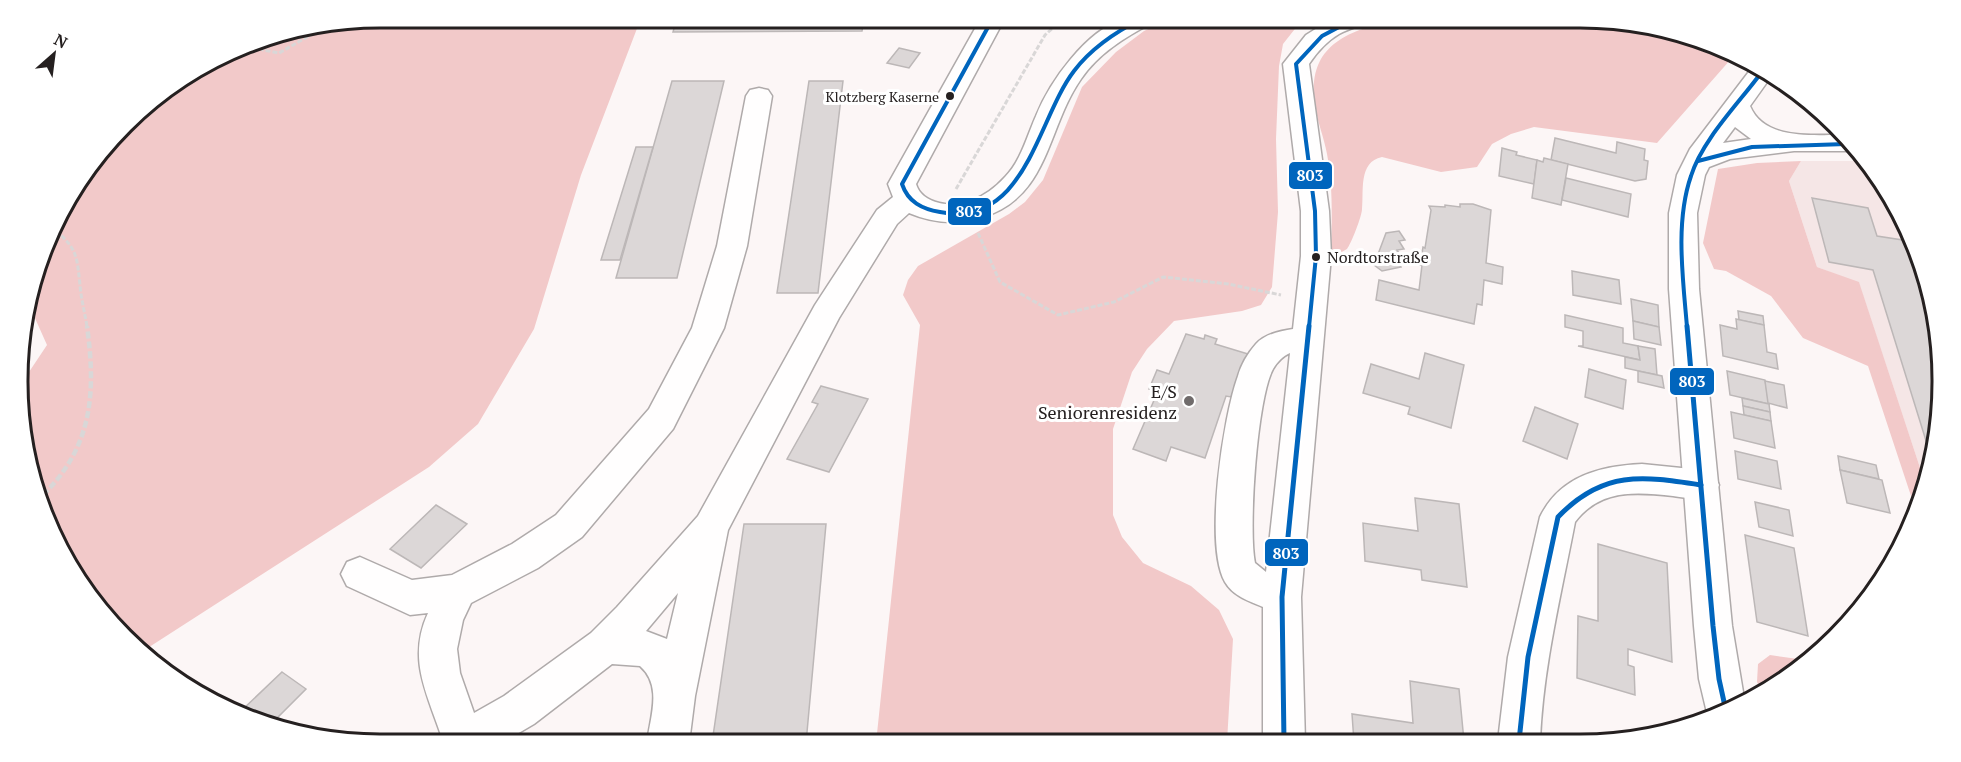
<svg xmlns="http://www.w3.org/2000/svg" width="1961" height="762" viewBox="0 0 1961 762" font-family="'PT Serif',serif">
<rect width="100%" height="100%" fill="#fcf6f6"/>
<path fill="#f5e6e6" d="M 1801,161 L 1861,161 L 1895,200 L 1940,334 L 1931,475 L 1926,486 L 1859,283 L 1817,267 L 1789,181 Z"/>
<g fill="#f2c9c9">
<path d="M 381,18 L 641,18 L 581,175 L 534,329 L 478,424 L 429,467 L 143,651 L 79,582 L 25,452 L 23,381 L 47,345 L 30,307 L 66,200 L 142,108 L 264,37 Z"/>
<path d="M 1172,18 L 1312,18 L 1298,25 L 1283,44 L 1279,66 L 1276,139 L 1278,212 L 1272,287 L 1261,305 L 1242,311 L 1174,321 L 1147,349 L 1132,372 L 1113,429 L 1113,515 L 1122,537 L 1143,563 L 1191,586 L 1219,610 L 1233,639 L 1227,742 L 876,743 L 920,325 L 903,295 L 908,280 L 918,266 L 1009,214 L 1025,202 L 1043,180 L 1082,87 L 1116,52 L 1144,31 Z"/>
<path d="M 1399,18 L 1580,18 L 1674,30 L 1731,59 L 1657,143 L 1534,127 L 1511,134 L 1492,144 L 1477,167 L 1441,172 L 1382,157 C 1358,162 1364,191 1362,209 C 1362,216 1351,244 1347,249 C 1344,251 1341,252 1338,254 L 1331,250 C 1332,219 1333,185 1327,154 C 1324,137 1317,121 1315,105 C 1306,43 1350,31 1399,18 Z"/>
<path d="M 1801,161 L 1789,181 L 1817,267 L 1859,282 L 1926,486 L 1916,511 L 1868,366 L 1803,338 L 1771,296 L 1726,271 L 1714,269 L 1703,243 L 1718,169 L 1757,163 Z"/>
<path d="M 1770,655 L 1798,659 L 1815,656 L 1762,692 L 1757,682 L 1758,664 Z"/>
</g>
<g fill="#dcd7d7" stroke="#bcb7b7" stroke-width="1.5">
<path d="M 677,18 L 864,18 L 862,31 L 673,32 Z"/>
<path d="M 899,48 L 920,53 L 909,68 L 887,63 Z"/>
<path d="M 672,81 L 724,81 L 677,278 L 616,278 Z"/>
<path d="M 809,81 L 843,81 L 818,293 L 777,293 Z"/>
<path d="M 1555,138 L 1616,153 L 1617,142 L 1645,149 L 1644,160 L 1648,161 L 1646,179 L 1635,181 L 1551,160 Z"/>
<path d="M 636,147 L 653,147 L 620,260 L 601,260 Z"/>
<path d="M 1502,148 L 1517,152 L 1516,155 L 1537,160 L 1534,184 L 1499,176 Z"/>
<path d="M 1544,158 L 1568,164 L 1561,205 L 1532,198 L 1537,160 L 1543,162 Z"/>
<path d="M 1566,178 L 1631,194 L 1628,217 L 1562,200 Z"/>
<path d="M 1812,198 L 1868,208 L 1877,236 L 1909,241 L 1940,334 L 1932,460 L 1873,270 L 1829,262 Z"/>
<path d="M 1460,204 L 1473,204 L 1491,210 L 1486,263 L 1503,267 L 1502,284 L 1484,280 L 1482,305 L 1477,304 L 1474,324 L 1376,300 L 1379,280 L 1419,290 L 1422,265 L 1420,265 L 1423,247 L 1425,248 L 1431,210 L 1429,206 L 1445,207 L 1445,205 L 1460,207 Z"/>
<path d="M 1399,231 L 1405,240 L 1399,241 L 1404,249 L 1397,250 L 1402,258 L 1396,259 L 1401,267 L 1382,271 L 1374,265 L 1386,233 Z"/>
<path d="M 1572,271 L 1619,280 L 1621,304 L 1573,295 Z"/>
<path d="M 1631,299 L 1658,305 L 1659,327 L 1633,321 Z"/>
<path d="M 1738,311 L 1763,316 L 1764,325 L 1739,320 Z"/>
<path d="M 1565,315 L 1623,328 L 1623,343 L 1638,346 L 1640,360 L 1578,346 L 1583,346 L 1583,331 L 1565,327 Z"/>
<path d="M 1736,319 L 1764,325 L 1767,352 L 1776,354 L 1778,369 L 1723,356 L 1720,325 L 1737,329 Z"/>
<path d="M 1633,321 L 1659,327 L 1661,345 L 1634,339 Z"/>
<path d="M 1186,334 L 1204,339 L 1205,335 L 1217,339 L 1215,344 L 1248,354 L 1231,397 L 1226,396 L 1205,458 L 1171,447 L 1166,461 L 1133,449 L 1158,391 L 1149,389 L 1157,370 L 1169,374 Z"/>
<path d="M 1638,346 L 1655,349 L 1657,375 L 1625,368 L 1625,357 L 1640,360 Z"/>
<path d="M 1425,353 L 1464,365 L 1451,428 L 1408,414 L 1410,407 L 1363,393 L 1371,364 L 1419,379 Z"/>
<path d="M 1589,369 L 1626,380 L 1623,409 L 1585,397 Z"/>
<path d="M 1638,371 L 1662,376 L 1664,388 L 1638,382 Z"/>
<path d="M 1727,371 L 1765,380 L 1769,404 L 1730,395 Z"/>
<path d="M 1765,381 L 1784,385 L 1787,408 L 1768,403 Z"/>
<path d="M 821,386 L 868,399 L 829,472 L 787,459 L 818,404 L 812,402 Z"/>
<path d="M 1742,398 L 1769,404 L 1770,412 L 1743,406 Z"/>
<path d="M 1743,406 L 1770,412 L 1771,421 L 1744,415 Z"/>
<path d="M 1535,407 L 1578,424 L 1567,459 L 1523,441 Z"/>
<path d="M 1731,412 L 1771,421 L 1775,448 L 1734,438 Z"/>
<path d="M 1735,451 L 1777,461 L 1781,489 L 1738,479 Z"/>
<path d="M 1838,456 L 1876,465 L 1879,479 L 1840,470 Z"/>
<path d="M 1840,470 L 1882,480 L 1890,513 L 1847,503 Z"/>
<path d="M 1415,498 L 1459,504 L 1467,587 L 1422,580 L 1421,570 L 1365,561 L 1363,523 L 1418,531 Z"/>
<path d="M 1755,502 L 1789,510 L 1793,536 L 1759,527 Z"/>
<path d="M 436,505 L 467,524 L 421,568 L 390,549 Z"/>
<path d="M 744,524 L 826,524 L 806,743 L 712,743 Z"/>
<path d="M 1745,535 L 1794,548 L 1808,636 L 1757,622 Z"/>
<path d="M 1598,544 L 1667,563 L 1672,662 L 1628,649 L 1628,665 L 1634,667 L 1635,695 L 1577,678 L 1578,616 L 1598,621 Z"/>
<path d="M 282,672 L 306,689 L 271,724 L 242,710 Z"/>
<path d="M 1410,681 L 1459,689 L 1464,741 L 1354,742 L 1352,714 L 1413,723 Z"/>
</g>
<g fill="none" stroke-linecap="round" stroke-linejoin="round">
<defs>
<g id="minor">
<path d="M 981,18 L 1005,18 L 916,184 C 922,205 954,208 971,201 C 984,196 996,187 1005,177 C 1021,161 1027,136 1036,116 C 1050,81 1086,31 1123,19 C 1132,16 1146,18 1155,18 L 1152,23 C 1125,37 1098,54 1081,79 C 1046,129 1050,198 980,218 C 955,225 933,223 909,213 L 897,224 L 839,318 L 728,530 L 695,696 L 689,743 L 647,743 C 650,717 663,686 640,666 L 612,664 L 534,724 L 500,744 L 439,744 L 442,738 C 427,693 407,659 428,613 L 410,615 L 347,586 L 341,574 L 347,562 L 360,557 L 412,580 L 452,575 L 512,544 L 556,515 L 649,409 L 692,328 L 717,246 L 746,96 L 750,90 L 759,88 L 768,90 L 772,96 L 747,246 L 724,328 L 673,429 L 582,537 L 538,568 L 471,603 L 463,620 L 457,649 L 460,673 L 474,713 L 504,696 L 591,633 L 617,607 L 698,516 L 815,305 L 877,210 L 893,197 L 888,184 ZM 678,593 L 667,639 L 646,631 Z"/>
<path d="M 1333,18 L 1368,18 C 1362,27 1349,28 1339,34 C 1327,41 1317,52 1309,64 L 1329,211 L 1331,256 L 1301,597 L 1305,742 L 1263,742 L 1263,607 C 1249,601 1233,596 1225,582 C 1204,545 1223,417 1238,376 C 1241,365 1248,353 1256,344 C 1265,334 1280,331 1293,329 L 1301,256 L 1301,211 L 1283,64 L 1306,35 ZM 1290,353 L 1266,572 L 1255,563 C 1248,529 1257,398 1273,369 C 1277,362 1283,356 1290,353 Z"/>
<path d="M 1642,464 L 1701,470 L 1714,474 L 1719,485 L 1714,496 C 1699,501 1688,498 1673,496 C 1635,492 1600,489 1575,522 C 1561,595 1543,667 1540,741 L 1498,741 L 1508,657 L 1540,517 C 1560,476 1600,466 1642,464 Z"/>
</g>
<path id="major" d="M 1751,69 L 1770,78 L 1750,106 C 1764,139 1808,135 1838,135 L 1852,151 L 1794,151 L 1730,159 L 1709,167 L 1705,175 L 1697,213 L 1699,289 L 1732,626 L 1745,704 L 1708,717 L 1699,679 L 1694,626 L 1669,289 L 1669,213 L 1677,175 L 1690,149 ZM 1735,127 L 1751,139 L 1723,143 Z"/>
</defs>
<use href="#minor" stroke="#afaaaa" stroke-width="3"/>
<use href="#major" stroke="#afaaaa" stroke-width="3"/>
<g stroke="#d9d7d7" stroke-width="3" stroke-dasharray="5 2" stroke-linecap="butt">
<path d="M 254,43 L 263,50 L 279,53 L 316,32 L 359,22"/>
<path d="M 956,189 L 1045,35 L 1064,18"/>
<path d="M 56,231 C 78,249 77,259 80,285 C 81,299 85,313 87,327"/>
<path d="M 978,233 L 1000,282 L 1058,315 L 1114,302 L 1163,277 L 1228,284 L 1281,295"/>
</g>
<path stroke="#d9d7d7" stroke-width="4.5" stroke-dasharray="7 3" stroke-linecap="butt" d="M 43,495 C 93,446 96,392 87,326"/>
<use href="#minor" fill="#fffefe" fill-rule="evenodd"/>
<use href="#major" fill="#fffefe" fill-rule="evenodd"/>
<defs>
<g id="bus-1-far1">
<path d="M 993,18 L 902,184 C 908,202 922,209 940,212 C 1026,228 1037,119 1074,71 C 1092,47 1117,31 1143,18"/>
<path d="M 1698,161 L 1752,147 L 1846,144"/>
<path d="M 1309,327 L 1316,256 L 1315,211 L 1296,64 L 1322,36 L 1356,18"/>
<path d="M 1687,327 C 1683,279 1675,222 1691,176 C 1702,140 1739,103 1761,73"/>
</g>
<g id="bus-1">
<path d="M 1687,326 L 1713,626 L 1719,679 L 1726,711"/>
<path d="M 1519,741 L 1528,657 L 1558,517 C 1603,470 1642,476 1701,485"/>
<path d="M 1284,742 L 1282,597 L 1309,326"/>
</g>
</defs>
<use href="#bus-1-far1" stroke="#fff" stroke-width="8"/>
<use href="#bus-1" stroke="#fff" stroke-width="10"/>
<use href="#bus-1-far1" stroke="#0065bd" stroke-width="4"/>
<use href="#bus-1" stroke="#0065bd" stroke-width="5"/>
</g>
<g fill="#252020" stroke="#fff" stroke-width="2">
<circle cx="950" cy="96" r="5"/>
<circle cx="1316" cy="257" r="5"/>
</g>
<circle fill="#706b6b" stroke="#fff" stroke-width="2" cx="1189" cy="401" r="6"/>
<g text-anchor="middle" dominant-baseline="central" stroke-width="6" stroke-linejoin="round" paint-order="stroke">
<g font-size="14" fill="#252020" stroke="#fff" text-anchor="end">
<text x="939" y="96">Klotzberg Kaserne</text>
</g>
<g font-size="16" fill="#252020" stroke="#fff" text-anchor="start">
<text x="1327" y="257">Nordtorstraße</text>
</g>
<g font-size="18" fill="#252020" stroke="#fff" text-anchor="end">
<text x="1177" y="391">E/S<tspan x="1177" dy="21">Seniorenresidenz</tspan></text>
</g>
</g>
<path d="M0 0H1961V762H0ZM380 28H1580A352 352 0 0 1 1932 380V382A352 352 0 0 1 1580 734H380A352 352 0 0 1 28 382V380A352 352 0 0 1 380 28Z" fill="#fff" fill-rule="evenodd"/>
<path fill="none" stroke="#252020" stroke-width="3" d="M380 28H1580A352 352 0 0 1 1932 380V382A352 352 0 0 1 1580 734H380A352 352 0 0 1 28 382V380A352 352 0 0 1 380 28Z"/>
<g stroke="#fff" stroke-width="2">
<rect x="1288" y="161" width="45" height="29" rx="6" fill="#0065bd"/>
<rect x="947" y="197" width="45" height="29" rx="6" fill="#0065bd"/>
<rect x="1669" y="367" width="46" height="29" rx="6" fill="#0065bd"/>
<rect x="1264" y="538" width="45" height="29" rx="6" fill="#0065bd"/>
</g>
<g font-size="16" text-anchor="middle" font-weight="bold" fill="#fff">
<text x="1310" y="181">803</text>
<text x="969" y="217">803</text>
<text x="1692" y="387">803</text>
<text x="1286" y="559">803</text>
</g>
<g transform="translate(54 54) rotate(28)" stroke="#ffffff" stroke-width="4.5" paint-order="stroke">
<path d="M0-4.5L10 22L0 15L-10 22Z" fill="#252020"/>
<text y="-9" font-size="16" font-weight="bold" text-anchor="middle" fill="#252020">N</text>
</g>
</svg>
